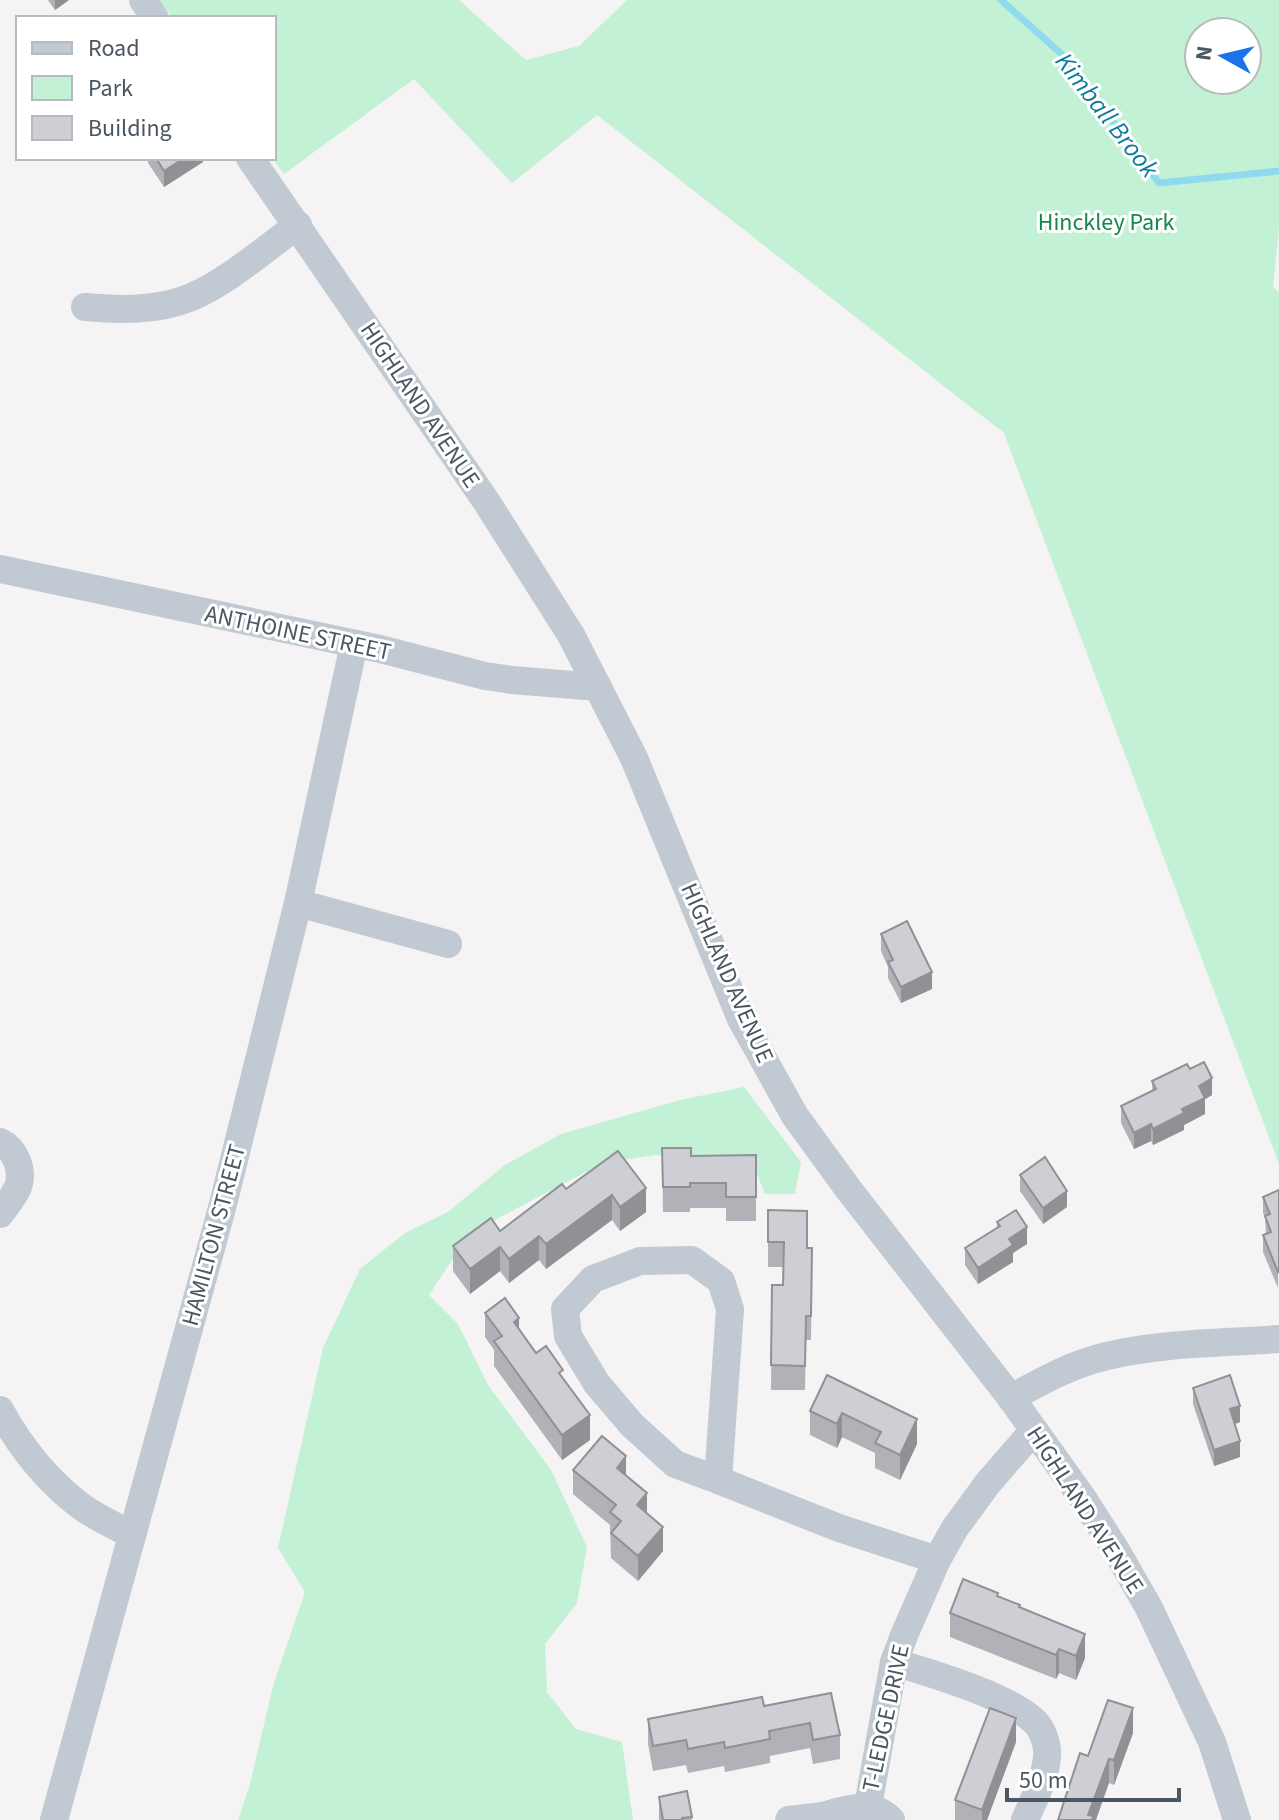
<svg xmlns="http://www.w3.org/2000/svg" width="1279" height="1820" viewBox="0 0 1279 1820" font-family="'Source Sans 3',sans-serif">
<rect width="100%" height="100%" fill="#f5f3f3"/>
<g fill="#c3f1d5" fill-rule="evenodd">
<path d="M 160,0 L 459,0 L 526,60 L 579,46 L 627,0 L 1279,0 L 1279,228 L 1273,286 L 1279,293 L 1279,1164 L 1004,433 L 597,115 L 512,183 L 414,79 L 284,174 L 272,158 L 274,18 L 173,18 ZM 1199,32 L 1247,32 L 1247,80 L 1199,80 Z"/>
<path d="M 744,1087 L 801,1162 L 795,1194 L 765,1194 L 753,1164 L 712,1162 L 656,1155 L 603,1163 L 470,1233 L 429,1295 L 458,1324 L 488,1385 L 551,1470 L 587,1547 L 577,1603 L 545,1644 L 547,1692 L 576,1729 L 622,1742 L 633,1820 L 238,1820 L 250,1784 L 273,1686 L 305,1592 L 278,1548 L 323,1348 L 360,1269 L 405,1233 L 448,1212 L 505,1165 L 561,1134 L 680,1100 Z"/>
</g>
<g fill="none" stroke-linecap="round" stroke-linejoin="round">
<path stroke="#90daee" stroke-width="7" d="M 1001,0 L 1065,57 L 1159,183 L 1279,171"/>
<g stroke="#c1cad2" stroke-width="28">
<path d="M 143,0 L 155,18"/>
<path d="M 250,158 L 486,501 L 571,635 L 634,758 L 741,1019 L 795,1116 L 849,1190 L 1011,1398 L 1084,1500 L 1117,1552 L 1149,1608 L 1212,1742 L 1237,1820"/>
<path d="M 85,307 C 119,310 157,311 189,298 C 225,284 266,248 298,225"/>
<path d="M 0,569 L 380,649 L 485,676 L 512,680 L 598,687"/>
<path d="M 298,903 L 448,944"/>
<path d="M 0,1142 C 15,1149 24,1170 18,1187 C 14,1196 6,1206 0,1214"/>
<path d="M 1011,1398 C 1042,1381 1072,1364 1107,1356 C 1159,1343 1225,1343 1279,1339"/>
<path d="M 0,1410 C 21,1448 47,1481 82,1507 C 97,1518 116,1526 132,1535"/>
<path d="M 718,1480 L 675,1464 L 632,1425 L 597,1384 L 568,1336 L 565,1309 L 593,1279 L 640,1261 L 692,1260 L 721,1281 L 730,1309 L 718,1480 L 839,1528 L 937,1560"/>
<path d="M 894,1662 C 931,1674 1008,1695 1035,1722 C 1043,1730 1048,1745 1047,1756 C 1046,1777 1033,1801 1025,1820"/>
<path d="M 868,1806 L 894,1662 L 905,1633 L 937,1560 L 955,1528 L 988,1483 L 1034,1430"/>
<path d="M 54,1820 L 222,1208 L 298,903 L 354,644"/>
<path d="M 789,1820 L 823,1816"/>
<path d="M 823,1820 L 823,1816 C 846,1809 872,1800 891,1820"/>
</g>
</g>
<g fill="#b0b2b7">
<path d="M 48,0 L 69,0 L 55,10 Z"/>
<path d="M 148,158 L 203,158 L 203,162 L 164,187 L 148,163 Z"/>
<path d="M 881,934 L 932,989 L 901,1003 L 888,978 L 888,967 L 881,951 Z"/>
<path d="M 1190,1069 L 1212,1095 L 1205,1099 L 1205,1114 L 1184,1125 L 1184,1130 L 1153,1145 L 1151,1141 L 1134,1149 L 1121,1123 L 1121,1106 L 1152,1091 L 1152,1081 Z"/>
<path d="M 662,1148 L 691,1156 L 756,1155 L 756,1221 L 726,1221 L 726,1208 L 690,1208 L 690,1212 L 663,1212 Z"/>
<path d="M 618,1151 L 646,1212 L 620,1231 L 612,1220 L 546,1269 L 539,1260 L 509,1283 L 500,1271 L 470,1294 L 453,1271 L 453,1246 L 500,1231 L 566,1189 Z"/>
<path d="M 1020,1175 L 1067,1207 L 1043,1224 L 1020,1191 Z"/>
<path d="M 1279,1190 L 1278,1288 L 1263,1252 L 1263,1235 L 1266,1234 L 1265,1217 L 1263,1213 L 1263,1197 Z"/>
<path d="M 768,1210 L 807,1248 L 812,1248 L 811,1340 L 806,1340 L 805,1390 L 771,1390 L 772,1285 L 783,1285 L 784,1267 L 768,1267 Z"/>
<path d="M 997,1222 L 1027,1244 L 1013,1253 L 1013,1262 L 978,1284 L 965,1265 L 965,1248 L 997,1228 Z"/>
<path d="M 485,1313 L 519,1330 L 536,1353 L 563,1378 L 590,1440 L 562,1460 L 494,1366 L 494,1350 L 485,1337 Z"/>
<path d="M 827,1375 L 917,1444 L 900,1480 L 875,1468 L 875,1453 L 842,1437 L 837,1448 L 810,1435 L 810,1411 Z"/>
<path d="M 1193,1388 L 1240,1422 L 1235,1424 L 1240,1457 L 1214,1466 L 1193,1404 Z"/>
<path d="M 573,1470 L 626,1475 L 647,1513 L 663,1551 L 638,1581 L 611,1558 L 610,1525 L 573,1494 Z"/>
<path d="M 998,1596 L 1020,1607 L 1085,1658 L 1076,1680 L 1059,1673 L 1056,1679 L 950,1637 L 950,1613 Z"/>
<path d="M 764,1706 L 840,1735 L 840,1759 L 813,1764 L 810,1748 L 770,1756 L 770,1763 L 725,1772 L 724,1766 L 688,1773 L 686,1765 L 653,1771 L 648,1744 L 648,1719 Z"/>
<path d="M 1133,1733 L 1114,1785 L 1109,1783 L 1088,1756 Z"/>
<path d="M 1016,1742 L 987,1820 L 955,1820 L 955,1800 Z"/>
<path d="M 659,1797 L 692,1817 L 692,1820 L 659,1820 Z"/>
</g>
<g fill="#909195">
<path d="M 55,0 L 69,0 L 55,10 Z"/>
<path d="M 184,158 L 203,158 L 203,162 L 164,187 L 164,171 Z"/>
<path d="M 932,972 L 932,989 L 901,1003 L 901,987 Z"/>
<path d="M 1212,1078 L 1212,1095 L 1205,1099 L 1205,1114 L 1184,1125 L 1184,1130 L 1153,1145 L 1153,1129 L 1182,1109 L 1199,1086 Z"/>
<path d="M 1151,1124 L 1151,1141 L 1134,1149 L 1134,1133 Z"/>
<path d="M 646,1188 L 646,1212 L 620,1231 L 620,1207 Z"/>
<path d="M 1067,1191 L 1067,1207 L 1043,1224 L 1043,1208 Z"/>
<path d="M 612,1195 L 612,1220 L 546,1269 L 546,1244 Z"/>
<path d="M 1027,1227 L 1027,1244 L 1013,1253 L 1013,1262 L 978,1284 L 978,1268 L 1009,1239 Z"/>
<path d="M 539,1236 L 539,1260 L 509,1283 L 509,1259 Z"/>
<path d="M 500,1247 L 500,1271 L 470,1294 L 470,1269 Z"/>
<path d="M 519,1318 L 519,1343 L 514,1322 Z"/>
<path d="M 1240,1406 L 1240,1422 L 1230,1426 L 1230,1409 Z"/>
<path d="M 842,1413 L 842,1437 L 837,1448 L 837,1424 Z"/>
<path d="M 590,1415 L 590,1440 L 562,1460 L 562,1435 Z"/>
<path d="M 917,1419 L 917,1444 L 900,1480 L 900,1455 Z"/>
<path d="M 1240,1441 L 1240,1457 L 1214,1466 L 1214,1450 Z"/>
<path d="M 626,1456 L 626,1481 L 617,1468 Z"/>
<path d="M 647,1493 L 647,1517 L 637,1505 Z"/>
<path d="M 663,1527 L 663,1551 L 638,1581 L 638,1556 Z"/>
<path d="M 1085,1634 L 1085,1658 L 1076,1680 L 1076,1656 Z"/>
<path d="M 1059,1649 L 1059,1673 L 1056,1679 L 1056,1655 Z"/>
<path d="M 1133,1708 L 1133,1733 L 1114,1785 L 1114,1760 Z"/>
<path d="M 1016,1718 L 1016,1742 L 987,1820 L 982,1820 L 982,1810 Z"/>
<path d="M 1109,1759 L 1109,1783 L 1096,1820 L 1088,1820 L 1088,1815 Z"/>
</g>
<g fill="#cdcfd5" stroke="#909195" stroke-width="2">
<path d="M 156,158 L 184,158 L 164,171 Z"/>
<path d="M 907,921 L 932,972 L 901,987 L 888,962 L 893,960 L 881,934 Z"/>
<path d="M 1204,1062 L 1212,1078 L 1199,1086 L 1205,1098 L 1182,1109 L 1184,1113 L 1153,1129 L 1151,1124 L 1134,1133 L 1121,1106 L 1156,1089 L 1152,1081 L 1187,1064 L 1190,1069 Z"/>
<path d="M 662,1148 L 691,1148 L 691,1156 L 756,1155 L 756,1197 L 726,1197 L 726,1183 L 690,1183 L 690,1187 L 663,1187 Z"/>
<path d="M 618,1151 L 646,1188 L 620,1207 L 612,1195 L 546,1244 L 539,1236 L 509,1259 L 500,1247 L 470,1269 L 453,1246 L 491,1218 L 500,1231 L 562,1184 L 566,1189 Z"/>
<path d="M 1045,1157 L 1067,1191 L 1043,1208 L 1020,1175 Z"/>
<path d="M 1279,1190 L 1279,1271 L 1278,1272 L 1263,1235 L 1271,1232 L 1265,1216 L 1270,1214 L 1263,1197 Z"/>
<path d="M 768,1210 L 807,1211 L 807,1248 L 812,1248 L 811,1316 L 806,1316 L 805,1366 L 771,1365 L 772,1285 L 783,1285 L 784,1242 L 768,1242 Z"/>
<path d="M 1016,1210 L 1027,1227 L 1009,1239 L 1013,1245 L 978,1268 L 965,1248 L 1000,1226 L 997,1222 Z"/>
<path d="M 505,1298 L 519,1318 L 514,1322 L 536,1353 L 546,1346 L 563,1370 L 559,1373 L 590,1415 L 562,1435 L 494,1341 L 502,1336 L 485,1313 Z"/>
<path d="M 827,1375 L 917,1419 L 900,1455 L 875,1443 L 881,1432 L 842,1413 L 837,1424 L 810,1411 Z"/>
<path d="M 1230,1375 L 1240,1406 L 1230,1409 L 1240,1441 L 1214,1450 L 1193,1388 Z"/>
<path d="M 602,1436 L 626,1456 L 617,1468 L 647,1493 L 637,1505 L 663,1527 L 638,1556 L 611,1533 L 621,1521 L 610,1512 L 616,1505 L 573,1470 Z"/>
<path d="M 963,1579 L 998,1593 L 997,1596 L 1020,1605 L 1019,1607 L 1085,1634 L 1076,1656 L 1059,1649 L 1056,1655 L 950,1613 Z"/>
<path d="M 831,1693 L 840,1735 L 813,1740 L 810,1723 L 769,1731 L 770,1739 L 725,1748 L 724,1742 L 688,1749 L 686,1740 L 653,1746 L 648,1719 L 762,1697 L 764,1706 Z"/>
<path d="M 1108,1700 L 1133,1708 L 1114,1760 L 1109,1759 L 1088,1815 L 1093,1816 L 1092,1820 L 1058,1820 L 1080,1753 L 1088,1756 Z"/>
<path d="M 990,1708 L 1016,1718 L 982,1810 L 955,1800 Z"/>
<path d="M 687,1791 L 692,1817 L 682,1818 L 682,1820 L 663,1820 L 659,1797 Z"/>
</g>
<g text-anchor="middle" dominant-baseline="central" stroke-width="6" stroke-linejoin="round" paint-order="stroke">
<g font-size="24" fill="#17864f" stroke="#fff">
<text x="1106" y="222">Hinckley Park</text>
</g>
<g font-size="24" fill="#4a5661" stroke="#fff">
<text transform="translate(420 405) rotate(56)">HIGHLAND AVENUE</text>
<text transform="translate(298 633) rotate(12)">ANTHOINE STREET</text>
<text transform="translate(727 973) rotate(66)">HIGHLAND AVENUE</text>
<text transform="translate(214 1235) rotate(-75)">HAMILTON STREET</text>
<text transform="translate(1085 1510) rotate(57)">HIGHLAND AVENUE</text>
<text transform="translate(886 1718) rotate(-78)">T-LEDGE DRIVE</text>
</g>
<g font-size="26" font-style="italic" fill="#0c7c9b" stroke="#fff">
<text transform="translate(1107 115) rotate(52)">Kimball Brook</text>
</g>
</g>
<rect x="16" y="16" width="260" height="144" fill="#ffffff" stroke="#b7bbc0" stroke-width="2"/>
<rect x="32" y="42" width="40" height="12" fill="#c1cad2" stroke="#b7bbc0" stroke-width="2"/>
<text x="88" y="56" font-size="24" fill="#4a5661">Road</text>
<rect x="32" y="76" width="40" height="24" fill="#c3f1d5" stroke="#b7bbc0" stroke-width="2"/>
<text x="88" y="96" font-size="24" fill="#4a5661">Park</text>
<rect x="32" y="116" width="40" height="24" fill="#cdcfd5" stroke="#b7bbc0" stroke-width="2"/>
<text x="88" y="136" font-size="24" fill="#4a5661">Building</text>
<g transform="translate(1223 56) rotate(278)"><circle r="38" fill="#ffffff" stroke="#b7bbc0" stroke-width="2"/>
<path d="M0-6L14 30L0 20L-14 30Z" fill="#1a73e8"/>
<text y="-12" font-size="22" font-weight="bold" text-anchor="middle" fill="#4a5661">N</text>
</g>
<path d="M1007 1788v12h172v-12" fill="none" stroke="#4a5661" stroke-width="4"/>
<text x="1019" y="1788" font-size="24" fill="#4a5661" stroke="#ffffff" stroke-width="6" paint-order="stroke">50 m</text>
</svg>
